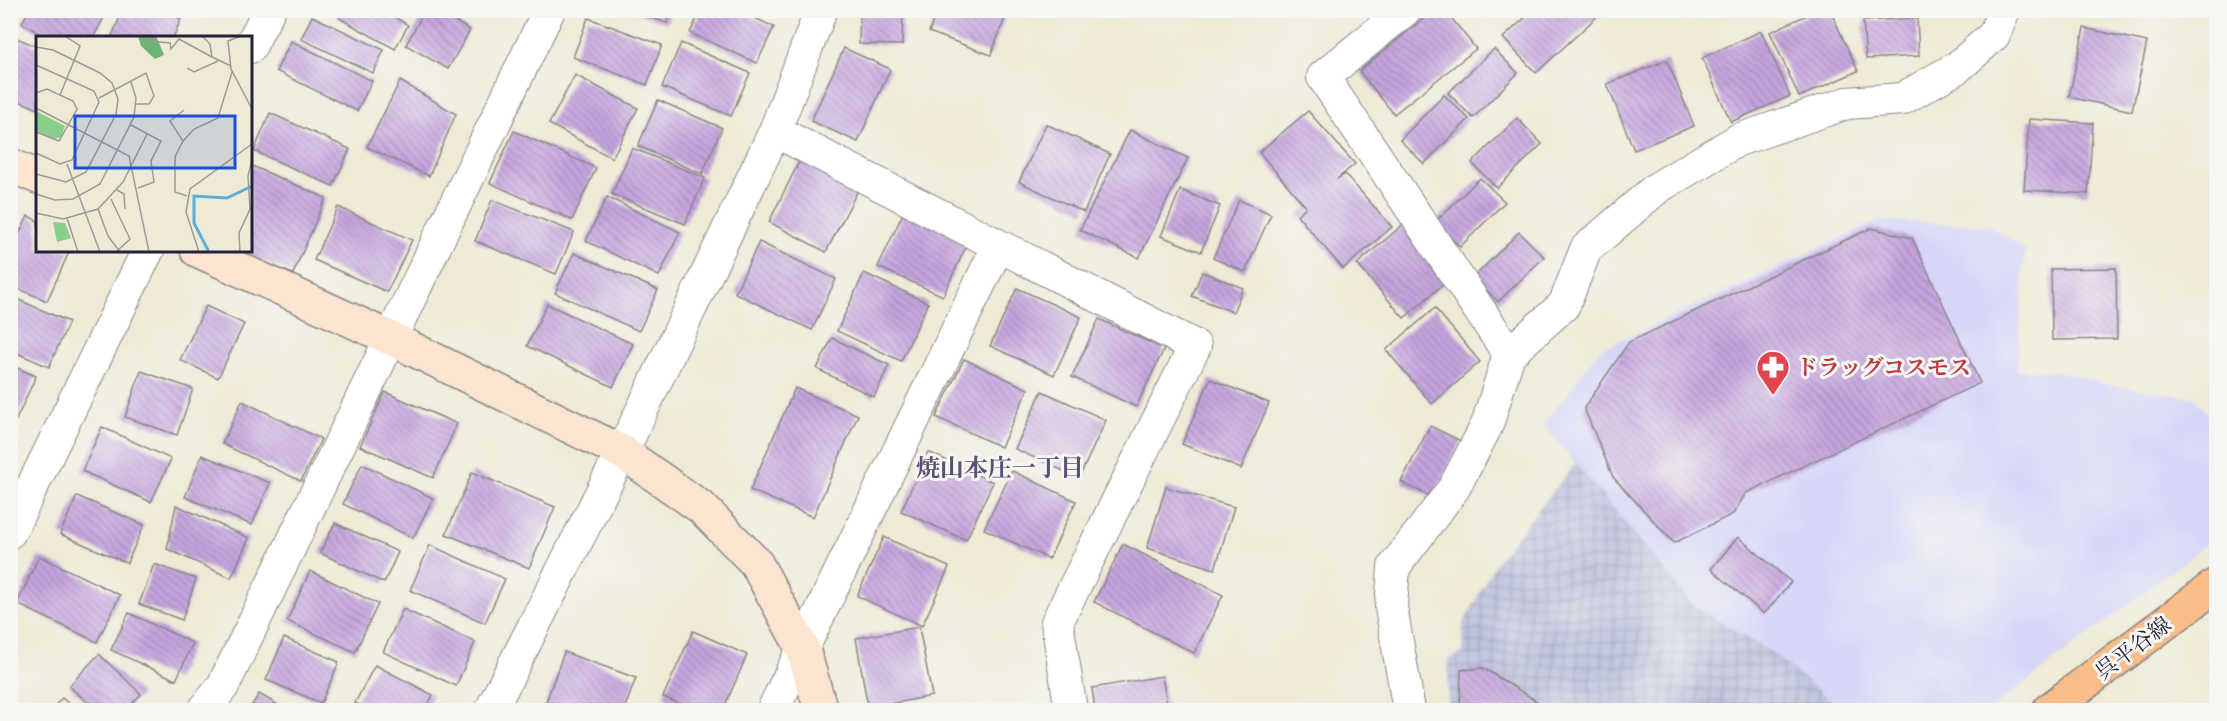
<svg xmlns="http://www.w3.org/2000/svg" width="2227" height="721" viewBox="0 0 2227 721" font-family="'EB Garamond','Noto Serif JP',serif">
<defs>
<pattern id="industrial-grid" width="8" height="8" patternUnits="userSpaceOnUse" patternTransform="scale(1.5)"><rect width="8" height="8" fill="#bec2dd"/><path d="M0 4h8M4 0v8" fill="none" stroke="#a3a6bf"/></pattern>
<pattern id="building-back-hatch" width="6" height="6" patternUnits="userSpaceOnUse" patternTransform="scale(1.5)"><rect width="6" height="6" fill="#c6a5df"/><path d="M-1 5l2 2M0 0l6 6M5-1l2 2" fill="none" stroke="#a086b6"/></pattern>
</defs>
<rect width="100%" height="100%" fill="#f6f6f2"/>
<filter id="ink" filterUnits="userSpaceOnUse"><feTurbulence type="fractalNoise" baseFrequency=".0167" numOctaves="2"/><feDisplacementMap in="SourceGraphic" scale="12" xChannelSelector="R" yChannelSelector="G"/><feConvolveMatrix kernelMatrix="1 2 1 2 8 2 1 2 1" color-interpolation-filters="sRGB"/></filter>
<filter id="wash" filterUnits="userSpaceOnUse"><feTurbulence type="fractalNoise" baseFrequency=".008" numOctaves="4" result="noise"/><feDisplacementMap in="SourceGraphic" scale="24" xChannelSelector="R" yChannelSelector="G"/><feGaussianBlur stdDeviation="1.35" result="paint"/><feColorMatrix in="noise" values="0 0 0 0 0 0 0 0 0 0 0 0 0 0 0 0 0 1.4 0 .05"/><feComposite in="paint" operator="in"/></filter>
<g filter="url(#wash)">
<rect width="100%" height="100%" fill="#eeead5"/>
<path fill="#d6d7f8" d="M 1879,220 L 1990,226 L 2025,249 L 2017,370 L 2062,372 L 2109,385 L 2195,398 L 2216,425 L 2216,537 L 1990,710 L 1842,710 L 1774,654 L 1693,605 L 1543,425 L 1601,349 Z"/>
<path fill="url(#industrial-grid)" d="M 1576,463 L 1693,605 L 1774,654 L 1842,710 L 1448,710 L 1448,659 L 1463,653 L 1463,624 L 1496,562 Z"/>
<g id="blocks">
<g fill="url(#building-back-hatch)">
<path d="M 29,10 L 108,10 L 93,38 L 47,38 L 22,23 Z"/>
<path d="M 123,10 L 160,10 L 181,19 L 173,38 L 111,38 Z"/>
<path d="M 343,10 L 383,10 L 408,25 L 395,49 L 339,18 Z"/>
<path d="M 425,10 L 436,10 L 470,30 L 448,69 L 406,45 Z"/>
<path d="M 626,10 L 671,10 L 667,23 Z"/>
<path d="M 701,10 L 738,10 L 774,27 L 757,63 L 690,33 Z"/>
<path d="M 860,10 L 903,10 L 902,45 L 859,44 Z"/>
<path d="M 937,10 L 1008,10 L 991,55 L 929,32 Z"/>
<path d="M 1434,10 L 1445,10 L 1476,49 L 1394,114 L 1359,71 Z"/>
<path d="M 1533,10 L 1604,10 L 1536,73 L 1503,38 Z"/>
<path d="M 1818,10 L 1830,10 L 1858,71 L 1799,97 L 1770,32 Z"/>
<path d="M 312,16 L 384,50 L 373,73 L 301,39 Z"/>
<path d="M 588,18 L 662,45 L 647,85 L 573,57 Z"/>
<path d="M 1917,18 L 1919,56 L 1866,59 L 1863,21 Z"/>
<path d="M 2084,28 L 2147,42 L 2132,111 L 2069,97 Z"/>
<path d="M 1761,31 L 1790,96 L 1731,122 L 1702,58 Z"/>
<path d="M 12,36 L 38,47 L 38,109 L 10,97 L 10,40 Z"/>
<path d="M 291,41 L 372,81 L 357,111 L 276,71 Z"/>
<path d="M 681,43 L 750,73 L 731,116 L 662,87 Z"/>
<path d="M 844,48 L 890,69 L 858,142 L 811,121 Z"/>
<path d="M 1494,49 L 1518,73 L 1473,118 L 1448,93 Z"/>
<path d="M 1667,60 L 1694,126 L 1634,150 L 1607,84 Z"/>
<path d="M 575,75 L 638,108 L 612,158 L 549,124 Z"/>
<path d="M 400,81 L 456,114 L 429,176 L 367,147 Z"/>
<path d="M 1444,95 L 1469,119 L 1424,164 L 1400,140 Z"/>
<path d="M 658,100 L 722,128 L 702,174 L 638,146 Z"/>
<path d="M 1308,111 L 1355,164 L 1337,179 L 1345,174 L 1392,227 L 1343,269 L 1297,215 L 1306,207 L 1259,152 Z"/>
<path d="M 270,113 L 350,149 L 333,186 L 254,151 Z"/>
<path d="M 1517,118 L 1542,144 L 1497,188 L 1472,163 Z"/>
<path d="M 2029,119 L 2093,123 L 2088,194 L 2024,190 Z"/>
<path d="M 1046,124 L 1110,154 L 1084,212 L 1019,182 Z"/>
<path d="M 1130,130 L 1188,158 L 1139,258 L 1080,230 Z"/>
<path d="M 514,131 L 596,168 L 572,220 L 490,183 Z"/>
<path d="M 632,148 L 705,178 L 685,224 L 612,194 Z"/>
<path d="M 800,160 L 858,190 L 826,252 L 769,222 Z"/>
<path d="M 252,166 L 326,198 L 293,274 L 236,251 L 250,250 L 250,170 Z"/>
<path d="M 1480,178 L 1505,202 L 1460,247 L 1435,222 Z"/>
<path d="M 1180,190 L 1220,206 L 1201,252 L 1161,236 Z"/>
<path d="M 607,197 L 680,232 L 659,276 L 586,241 Z"/>
<path d="M 492,200 L 574,232 L 556,274 L 475,241 Z"/>
<path d="M 1239,200 L 1271,214 L 1245,272 L 1213,258 Z"/>
<path d="M 338,207 L 412,240 L 387,292 L 314,260 Z"/>
<path d="M 905,209 L 970,238 L 943,296 L 878,267 Z"/>
<path d="M 28,216 L 38,221 L 38,250 L 70,250 L 47,301 L 10,285 L 10,253 Z"/>
<path d="M 1406,222 L 1453,276 L 1404,318 L 1357,264 Z"/>
<path d="M 1871,228 L 1912,238 L 1980,383 L 1746,493 L 1733,514 L 1674,543 L 1613,477 L 1584,408 L 1629,342 Z"/>
<path d="M 1519,232 L 1544,257 L 1498,302 L 1474,277 Z"/>
<path d="M 759,242 L 836,279 L 812,330 L 735,293 Z"/>
<path d="M 574,253 L 658,290 L 639,331 L 555,293 Z"/>
<path d="M 2116,268 L 2117,339 L 2052,340 L 2051,269 Z"/>
<path d="M 1202,272 L 1243,288 L 1233,312 L 1192,296 Z"/>
<path d="M 864,273 L 928,303 L 901,361 L 837,331 Z"/>
<path d="M 1017,288 L 1081,317 L 1054,375 L 990,346 Z"/>
<path d="M 10,296 L 69,322 L 49,367 L 10,350 Z"/>
<path d="M 547,304 L 633,344 L 613,387 L 527,346 Z"/>
<path d="M 206,306 L 244,324 L 218,378 L 180,360 Z"/>
<path d="M 1435,308 L 1480,362 L 1432,404 L 1386,350 Z"/>
<path d="M 1099,319 L 1164,349 L 1136,407 L 1072,377 Z"/>
<path d="M 832,338 L 889,365 L 874,397 L 817,369 Z"/>
<path d="M 964,359 L 1028,389 L 1001,447 L 936,417 Z"/>
<path d="M 10,365 L 36,376 L 16,420 L 10,418 Z"/>
<path d="M 141,371 L 193,389 L 177,435 L 125,417 Z"/>
<path d="M 1210,379 L 1269,403 L 1241,469 L 1182,444 Z"/>
<path d="M 795,388 L 858,415 L 813,517 L 750,490 Z"/>
<path d="M 1042,391 L 1106,420 L 1079,478 L 1015,449 Z"/>
<path d="M 385,392 L 457,424 L 433,478 L 360,446 Z"/>
<path d="M 242,401 L 321,439 L 301,481 L 222,444 Z"/>
<path d="M 1430,426 L 1461,441 L 1433,498 L 1401,482 Z"/>
<path d="M 102,427 L 171,459 L 151,502 L 82,471 Z"/>
<path d="M 928,452 L 993,482 L 966,540 L 901,511 Z"/>
<path d="M 202,455 L 270,483 L 252,525 L 185,497 Z"/>
<path d="M 362,464 L 433,498 L 413,538 L 343,504 Z"/>
<path d="M 1012,471 L 1076,501 L 1049,559 L 984,529 Z"/>
<path d="M 472,472 L 555,507 L 529,568 L 446,534 Z"/>
<path d="M 1166,487 L 1234,507 L 1215,569 L 1147,548 Z"/>
<path d="M 77,496 L 144,525 L 127,563 L 60,534 Z"/>
<path d="M 176,505 L 249,538 L 231,578 L 167,549 Z"/>
<path d="M 335,523 L 398,552 L 384,583 L 320,553 Z"/>
<path d="M 884,537 L 949,567 L 922,626 L 857,596 Z"/>
<path d="M 1738,537 L 1791,582 L 1764,614 L 1711,569 Z"/>
<path d="M 1123,544 L 1223,595 L 1194,653 L 1094,602 Z"/>
<path d="M 430,545 L 505,579 L 485,623 L 410,590 Z"/>
<path d="M 39,556 L 120,595 L 97,642 L 17,604 Z"/>
<path d="M 154,564 L 196,579 L 182,620 L 139,604 Z"/>
<path d="M 310,571 L 378,604 L 355,652 L 287,621 Z"/>
<path d="M 403,609 L 475,642 L 456,686 L 383,652 Z"/>
<path d="M 129,613 L 193,643 L 176,680 L 111,650 Z"/>
<path d="M 919,627 L 932,696 L 868,708 L 856,638 Z"/>
<path d="M 693,631 L 747,655 L 723,710 L 694,710 L 663,697 Z"/>
<path d="M 284,638 L 339,662 L 321,703 L 266,680 Z"/>
<path d="M 564,652 L 636,678 L 624,710 L 543,710 Z"/>
<path d="M 99,654 L 141,694 L 126,710 L 96,710 L 69,686 Z"/>
<path d="M 375,665 L 433,695 L 425,710 L 370,710 L 355,703 Z"/>
<path d="M 1483,668 L 1551,710 L 1460,710 L 1461,670 Z"/>
<path d="M 1162,676 L 1168,710 L 1095,710 L 1092,688 Z"/>
<path d="M 259,694 L 287,710 L 249,710 Z"/>
<path d="M 62,698 L 76,710 L 51,710 Z"/>
</g>
</g>
</g>
<g filter="url(#ink)">
<use href="#blocks" fill-opacity="0" stroke="#888688" stroke-width="1.5"/>
<g fill="none" stroke-linecap="round" stroke-linejoin="round">
<defs>
<g id="street">
<path d="M 1405,10 L 1323,77 L 1509,354 L 1487,425 L 1454,488 L 1394,567 L 1391,607 L 1409,710"/>
<path d="M 250,47 L 269,10"/>
<path d="M 775,131 L 1195,346 L 1057,622 L 1071,710"/>
<path d="M 1509,354 L 1564,305 L 1586,249 L 1657,188 L 1738,140 L 1847,103 L 1902,99 L 1958,67 L 1994,35 L 2004,10"/>
<path d="M 10,532 L 148,250"/>
<path d="M 204,710 L 223,686 L 549,10"/>
<path d="M 491,710 L 622,452 L 775,131 L 821,10"/>
<path d="M 773,710 L 998,246"/>
</g>
<g id="secondary">
<path d="M 10,165 L 38,177"/>
<path d="M 197,250 L 390,338 L 622,452 L 702,508 L 756,563 L 803,649 L 821,710"/>
</g>
<path id="primary" d="M 2049,710 L 2216,585"/>
</defs>
<use href="#street" stroke="#888688" stroke-width="34"/>
<use href="#secondary" stroke="#888688" stroke-width="36"/>
<use href="#primary" stroke="#888688" stroke-width="36"/>
<use href="#street" stroke="#fff" stroke-width="32"/>
<use href="#secondary" stroke="#fce5d0" stroke-width="33"/>
<use href="#primary" stroke="#f8bd89" stroke-width="33"/>
</g>
</g>
<defs>
<symbol id="pharmacy-pin" viewBox="-11 -11 22 30"><path d="M0 17L-7.5 6A9.5 9.5 0 1 1 7.5 6Z" fill="#e0444e" stroke="#f6f6f2"/><path d="M-2-6h4v4h4v4h-4v4h-4v-4h-4v-4h4Z" fill="#fff"/></symbol>
</defs>
<g fill-rule="evenodd">
<use href="#pharmacy-pin" x="1754" y="348" width="38" height="52"/>
</g>
<g text-anchor="middle" dominant-baseline="central" stroke-width="6" stroke-linejoin="round" paint-order="stroke">
<g font-size="22" font-weight="bold" fill="#be3a42" stroke="#f6f6f2" text-anchor="start">
<text x="1796" y="367">ドラッグコスモス</text>
</g>
<g font-size="22" fill="#22223b" stroke="#f6f6f2">
<text transform="translate(2133 648) rotate(-37)">呉平谷線</text>
</g>
<g font-size="24" font-weight="bold" fill="#5b5074" stroke="#f6f6f2">
<text x="1000" y="467">焼山本庄一丁目</text>
</g>
</g>
<g transform="translate(36 36)">
<rect width="216" height="216" fill="#eeead5"/>
<path d="M 102,0 L 120,0 L 128,19 L 119,23 L 105,10 Z" fill="#6eb276"/>
<path d="M 0,75 L 29,90 L 25,101 L 18,103 L 0,95 ZM 17,186 L 29,187 L 35,202 L 21,206 Z" fill="#88cf8a"/>
<path fill="none" stroke="#5baed7" stroke-width="3" d="M 173,216 L 158,187 L 158,160 L 191,162 L 216,150"/>
<path fill="none" stroke="#9c9a97" stroke-width="1.5" d="M 112,0 L 115,5 L 134,7 L 135,13 L 143,3 L 176,21M 166,0 L 174,8 L 176,21 L 195,30M 205,0 L 192,5 L 195,33 L 216,73M 0,11 L 17,14 L 64,37 L 76,47 L 82,63 L 80,78 L 50,136 L 30,146 L 0,138M 0,29 L 58,55 L 63,66 L 36,124 L 24,128 L 0,117M 151,32 L 158,36 L 182,25M 0,57 L 11,53 L 37,65 L 41,73 L 23,105 L 0,96M 24,59 L 44,10 L 29,0M 63,62 L 110,37 L 118,60 L 113,68 L 100,68M 0,72 L 93,120 L 113,216M 148,74 L 134,85 L 147,105 L 139,121 L 139,156 L 151,160M 95,89 L 125,105 L 115,125 L 118,146 L 102,152M 147,105 L 158,93 L 182,82 L 196,36M 31,128 L 64,216M 81,154 L 88,158 L 89,173M 0,158 L 19,164 L 37,163 L 64,148 L 98,81 L 100,62 L 95,46M 75,163 L 94,203 L 80,216M 62,173 L 72,200 L 84,216M 0,177 L 27,183 L 62,173 L 87,146 L 111,98M 31,182 L 42,216M 163,216 L 150,176 L 154,153 L 216,108M 204,216 L 203,197 L 214,173 L 212,140 L 216,124"/>
<path fill="#1d4ed8" fill-opacity="0.15" stroke="#1d4ed8" stroke-width="3" d="M 39,80 L 199,80 L 199,132 L 39,132 Z"/>
<rect width="216" height="216" fill="none" stroke="#22223b" stroke-width="3"/>
</g>
<rect width="2227" height="721" fill="none" stroke="#f6f6f2" stroke-width="36"/>
</svg>
